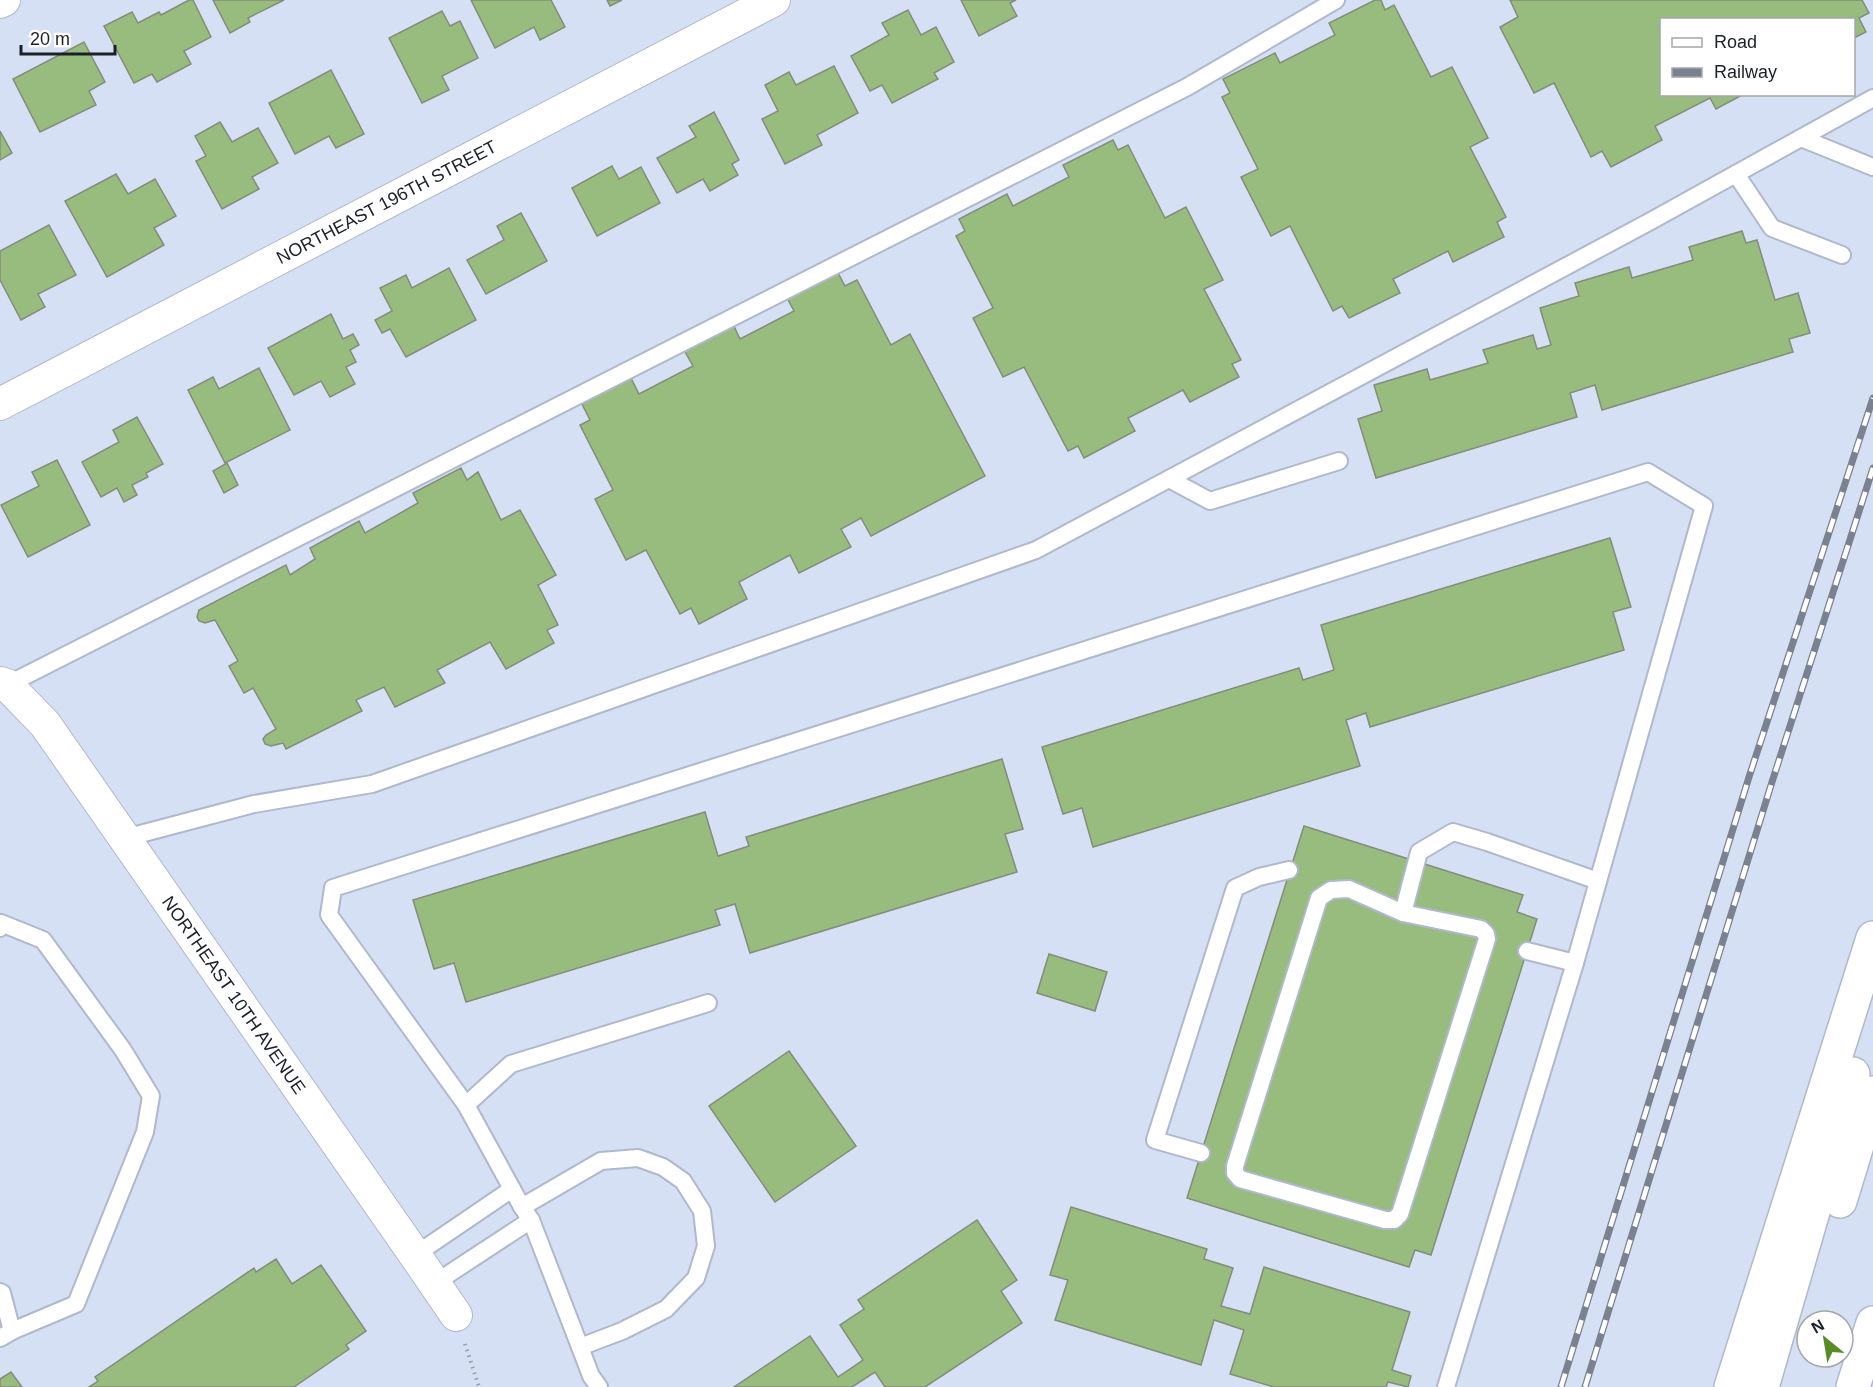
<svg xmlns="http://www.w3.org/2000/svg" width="1873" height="1387" viewBox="0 0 1873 1387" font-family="Arial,sans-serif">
<rect width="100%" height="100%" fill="#d6e0f4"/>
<g fill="#97bc7e" stroke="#828d7b" stroke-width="1.5">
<path d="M 189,0 L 193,0 L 211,37 L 184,51 L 191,64 L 157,82 L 152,74 L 134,83 L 104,26 L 132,12 L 138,23 L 159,12 L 161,15 Z"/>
<path d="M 213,0 L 284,0 L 248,18 L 250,22 L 230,33 Z"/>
<path d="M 471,0 L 551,0 L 565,27 L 540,40 L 534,27 L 495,48 Z"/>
<path d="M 607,0 L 622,0 L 610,6 Z"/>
<path d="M 961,0 L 1016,0 L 1010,3 L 1017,16 L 979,36 Z"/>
<path d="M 1375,0 L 1381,0 L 1385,10 L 1394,5 L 1431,77 L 1452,67 L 1488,138 L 1470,147 L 1506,217 L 1497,222 L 1504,237 L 1453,262 L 1448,251 L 1393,279 L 1400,293 L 1349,318 L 1342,306 L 1333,311 L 1290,226 L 1271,236 L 1241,177 L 1258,169 L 1222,97 L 1230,93 L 1223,79 L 1275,53 L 1280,63 L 1335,35 L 1329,23 Z"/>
<path d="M 1510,0 L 1862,0 L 1869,13 L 1859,18 L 1866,32 L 1854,38 L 1854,20 L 1662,20 L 1662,94 L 1744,94 L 1716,109 L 1710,98 L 1655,126 L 1662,140 L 1611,167 L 1602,151 L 1591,157 L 1554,83 L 1534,93 L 1500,27 L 1518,17 Z"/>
<path d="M 908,10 L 921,35 L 936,27 L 954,62 L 934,73 L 938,79 L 892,103 L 882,85 L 870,91 L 851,56 L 889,35 L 882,23 Z"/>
<path d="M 442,11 L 450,26 L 460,21 L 478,58 L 442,76 L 449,90 L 422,103 L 389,38 Z"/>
<path d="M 84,42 L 105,82 L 89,91 L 96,105 L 40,132 L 13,79 Z"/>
<path d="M 834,66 L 858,113 L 817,135 L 822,145 L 785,164 L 762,119 L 778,111 L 765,85 L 789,72 L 796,85 Z"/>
<path d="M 331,70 L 364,134 L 336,148 L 329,136 L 295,154 L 269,103 Z"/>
<path d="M 714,112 L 739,160 L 732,164 L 738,175 L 710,191 L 703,179 L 677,193 L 657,158 L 696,137 L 689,126 Z"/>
<path d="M 220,122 L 232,142 L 258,128 L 278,163 L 252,177 L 259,189 L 222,209 L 196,161 L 206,156 L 195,136 Z"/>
<path d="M 0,131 L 12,153 L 0,160 Z"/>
<path d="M 1113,140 L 1118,150 L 1128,145 L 1165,218 L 1186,207 L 1223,280 L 1204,289 L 1241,360 L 1232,364 L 1239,377 L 1190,402 L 1183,390 L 1128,418 L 1135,431 L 1084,458 L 1078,446 L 1068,451 L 1024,367 L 1003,377 L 973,318 L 993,308 L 956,236 L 965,231 L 959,219 L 1007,194 L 1013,206 L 1069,177 L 1063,165 Z"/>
<path d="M 612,166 L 619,179 L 641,167 L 660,203 L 597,236 L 572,188 Z"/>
<path d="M 116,174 L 128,194 L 155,179 L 176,216 L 154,228 L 164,245 L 107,277 L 65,201 Z"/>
<path d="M 521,213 L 547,261 L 486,294 L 467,260 L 504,240 L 497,226 Z"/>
<path d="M 49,225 L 76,275 L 38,294 L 45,307 L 21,320 L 0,280 L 0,251 Z"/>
<path d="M 1742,231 L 1746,243 L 1757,240 L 1775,300 L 1798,293 L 1810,333 L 1789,339 L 1793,352 L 1602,410 L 1595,385 L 1570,393 L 1577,417 L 1376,478 L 1358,419 L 1382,411 L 1374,385 L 1427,369 L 1430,380 L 1488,363 L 1483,350 L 1533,335 L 1537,349 L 1551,345 L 1540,308 L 1579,296 L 1575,283 L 1629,267 L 1632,278 L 1693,260 L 1689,247 Z"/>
<path d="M 449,268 L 476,320 L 406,357 L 390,329 L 382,333 L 375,320 L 392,311 L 380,288 L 406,275 L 412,288 Z"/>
<path d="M 836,269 L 845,286 L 857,280 L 891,345 L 910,334 L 985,476 L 871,536 L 861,518 L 841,529 L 851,547 L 799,573 L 790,555 L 739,582 L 747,599 L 699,624 L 691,608 L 680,614 L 646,550 L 626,560 L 595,499 L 613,490 L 580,425 L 590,420 L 581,402 L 630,376 L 639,394 L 693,366 L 684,350 L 733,324 L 740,339 L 794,311 L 786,296 Z"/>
<path d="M 331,314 L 343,339 L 353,334 L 359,345 L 350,350 L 356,362 L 346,367 L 355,384 L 330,397 L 321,381 L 294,395 L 268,348 Z"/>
<path d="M 259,368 L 290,430 L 225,463 L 188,390 L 213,377 L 219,389 Z"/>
<path d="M 137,417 L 163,464 L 146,473 L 148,477 L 132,485 L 137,495 L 124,502 L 117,488 L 101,497 L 82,462 L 119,442 L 113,430 Z"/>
<path d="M 57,460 L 90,525 L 28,557 L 1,505 L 39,486 L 32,472 Z"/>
<path d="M 227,463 L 238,485 L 224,493 L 213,471 Z"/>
<path d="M 461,468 L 467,480 L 478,472 L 501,520 L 520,510 L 556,575 L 538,585 L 558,625 L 547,630 L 554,643 L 506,669 L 490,642 L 437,670 L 445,683 L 395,707 L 384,687 L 356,700 L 362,711 L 286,749 L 283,743 L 271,746 L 265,744 L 263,739 L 266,735 L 276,729 L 253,688 L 244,693 L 229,666 L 238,661 L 215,620 L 205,623 L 199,621 L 197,617 L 199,610 L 286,565 L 290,575 L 315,559 L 310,548 L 359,521 L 365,533 L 418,503 L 413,493 Z"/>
<path d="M 1610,538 L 1631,607 L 1613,612 L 1624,650 L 1370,727 L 1366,713 L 1346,720 L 1360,766 L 1093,847 L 1082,808 L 1063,814 L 1042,747 L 1299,668 L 1303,680 L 1334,670 L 1321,625 Z"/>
<path d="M 1002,759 L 1023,829 L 1005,834 L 1017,872 L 750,953 L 735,904 L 715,910 L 720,925 L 466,1002 L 454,963 L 434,969 L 413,900 L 705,812 L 718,856 L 749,846 L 746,837 Z"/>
<path d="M 1304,826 L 1523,895 L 1517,912 L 1537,919 L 1431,1255 L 1415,1250 L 1409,1267 L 1187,1198 Z"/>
<path d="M 1049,954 L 1107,972 L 1095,1011 L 1037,993 Z"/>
<path d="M 789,1051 L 856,1146 L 775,1202 L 709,1106 Z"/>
<path d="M 1071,1207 L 1207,1249 L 1204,1259 L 1233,1268 L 1221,1306 L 1250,1314 L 1264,1267 L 1410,1312 L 1392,1370 L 1411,1376 L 1408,1387 L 1388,1382 L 1386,1387 L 1274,1387 L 1230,1374 L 1244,1330 L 1214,1320 L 1201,1365 L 1055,1320 L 1068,1280 L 1050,1275 Z"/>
<path d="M 977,1220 L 1017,1280 L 1001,1291 L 1022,1323 L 925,1387 L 885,1387 L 875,1372 L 852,1387 L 734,1387 L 810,1336 L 838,1377 L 863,1360 L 840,1325 L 864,1309 L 858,1300 Z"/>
<path d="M 276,1259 L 292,1284 L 321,1265 L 366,1331 L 346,1345 L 349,1349 L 294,1387 L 89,1387 L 98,1381 L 95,1377 L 254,1268 L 256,1272 Z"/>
<path d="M 11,1372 L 22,1387 L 0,1387 L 0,1379 Z"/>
</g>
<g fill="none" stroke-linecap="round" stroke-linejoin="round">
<defs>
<g id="service">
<path d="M 1801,138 L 1873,167"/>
<path d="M 1736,174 L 1772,228 L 1842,255"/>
<path d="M 1169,479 L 1210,501 L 1339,461"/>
<path d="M 7,685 L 1187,87 L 1336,0"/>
<path d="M 125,838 L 254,804 L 372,784 L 1036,550 L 1649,222 L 1873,98"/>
<path d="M 1349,889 L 1403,913 L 1481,929 L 1486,934 L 1487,939 L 1400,1214 L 1394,1220 L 1385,1220 L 1240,1179 L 1235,1173 L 1235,1166 L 1319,898 L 1331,890 Z"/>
<path d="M 1403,913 L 1419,852 L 1453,832 L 1487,842 L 1598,881"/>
<path d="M 0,928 L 1,923 L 43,940 L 123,1050 L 151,1096 L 145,1132 L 76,1304 L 12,1331"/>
<path d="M 1527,951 L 1575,963"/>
<path d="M 466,1105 L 511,1064 L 708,1003"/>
<path d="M 1201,1153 L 1155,1140 L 1235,888 L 1259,877 L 1289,870"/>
<path d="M 522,1207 L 601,1161 L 638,1158 L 663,1167 L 683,1181 L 702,1211 L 706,1246 L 696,1278 L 666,1309 L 622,1331 L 580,1347"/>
<path d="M 415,1255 L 512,1189"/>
<path d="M 435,1283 L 531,1220"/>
<path d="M 0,1292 L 2,1293 L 12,1331 L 0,1338"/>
<path d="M 599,1387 L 591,1376 L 580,1347 L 531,1220 L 522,1207 L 466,1105 L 329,915 L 333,888 L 1648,472 L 1704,506 L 1575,963 L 1446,1387"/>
</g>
<g id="minor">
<path d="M 0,2 L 4,0"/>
<path id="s1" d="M 0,404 L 774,0"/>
<path id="s2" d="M 0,683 L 7,685 L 45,724 L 415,1255 L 456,1315"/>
</g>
<g id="motorway">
<path d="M 1840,1201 L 1873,1093"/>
<path d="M 1731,1387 L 1873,938"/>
<path d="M 1762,1387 L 1853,1074"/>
<path d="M 1853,1387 L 1873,1323"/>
</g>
</defs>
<use href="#service" stroke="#afb8cc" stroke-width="20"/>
<use href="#minor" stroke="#afb8cc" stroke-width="34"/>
<use href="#motorway" stroke="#afb8cc" stroke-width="36"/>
<path stroke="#979faf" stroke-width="4" stroke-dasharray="1.5 4.5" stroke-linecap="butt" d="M 465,1344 L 479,1387"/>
<use href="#service" stroke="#fff" stroke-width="16"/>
<use href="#minor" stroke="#fff" stroke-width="32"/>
<use href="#motorway" stroke="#fff" stroke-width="33"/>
<defs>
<g id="rail">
<path d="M 1561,1387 L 1749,777 L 1873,398"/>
<path d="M 1585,1387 L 1772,782 L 1873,468"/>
</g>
</defs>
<use href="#rail" stroke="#7a818f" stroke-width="7"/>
<use href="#rail" stroke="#fff" stroke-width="4.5" stroke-dasharray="14" stroke-linecap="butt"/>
</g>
<g text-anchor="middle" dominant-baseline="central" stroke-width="4.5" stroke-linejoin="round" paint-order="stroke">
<g font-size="18" fill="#1c2027" stroke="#fff">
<text stroke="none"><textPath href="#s1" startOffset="436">NORTHEAST 196TH STREET</textPath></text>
<text stroke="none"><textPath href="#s2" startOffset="392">NORTHEAST 10TH AVENUE</textPath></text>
</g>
</g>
<rect x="1660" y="18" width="195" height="78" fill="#ffffff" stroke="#a4a6a9" stroke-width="1.5"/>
<rect x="1672" y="38" width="30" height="9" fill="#ffffff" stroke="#a4a6a9" stroke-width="1.5"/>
<text x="1714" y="48" font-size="18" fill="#1c2027">Road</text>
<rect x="1672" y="68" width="30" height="9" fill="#7a818f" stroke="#a4a6a9" stroke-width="1.5"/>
<text x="1714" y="78" font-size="18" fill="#1c2027">Railway</text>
<g transform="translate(1825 1339) rotate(330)"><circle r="28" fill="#ffffff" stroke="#a4a6a9" stroke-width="1.5"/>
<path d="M0-4.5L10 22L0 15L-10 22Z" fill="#578d26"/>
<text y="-9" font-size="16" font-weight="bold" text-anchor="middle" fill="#1c2027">N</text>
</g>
<path d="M21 45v9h94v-9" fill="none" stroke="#1c2027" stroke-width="3"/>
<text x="30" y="45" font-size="18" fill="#1c2027" stroke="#ffffff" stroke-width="4.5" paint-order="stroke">20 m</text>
</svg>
